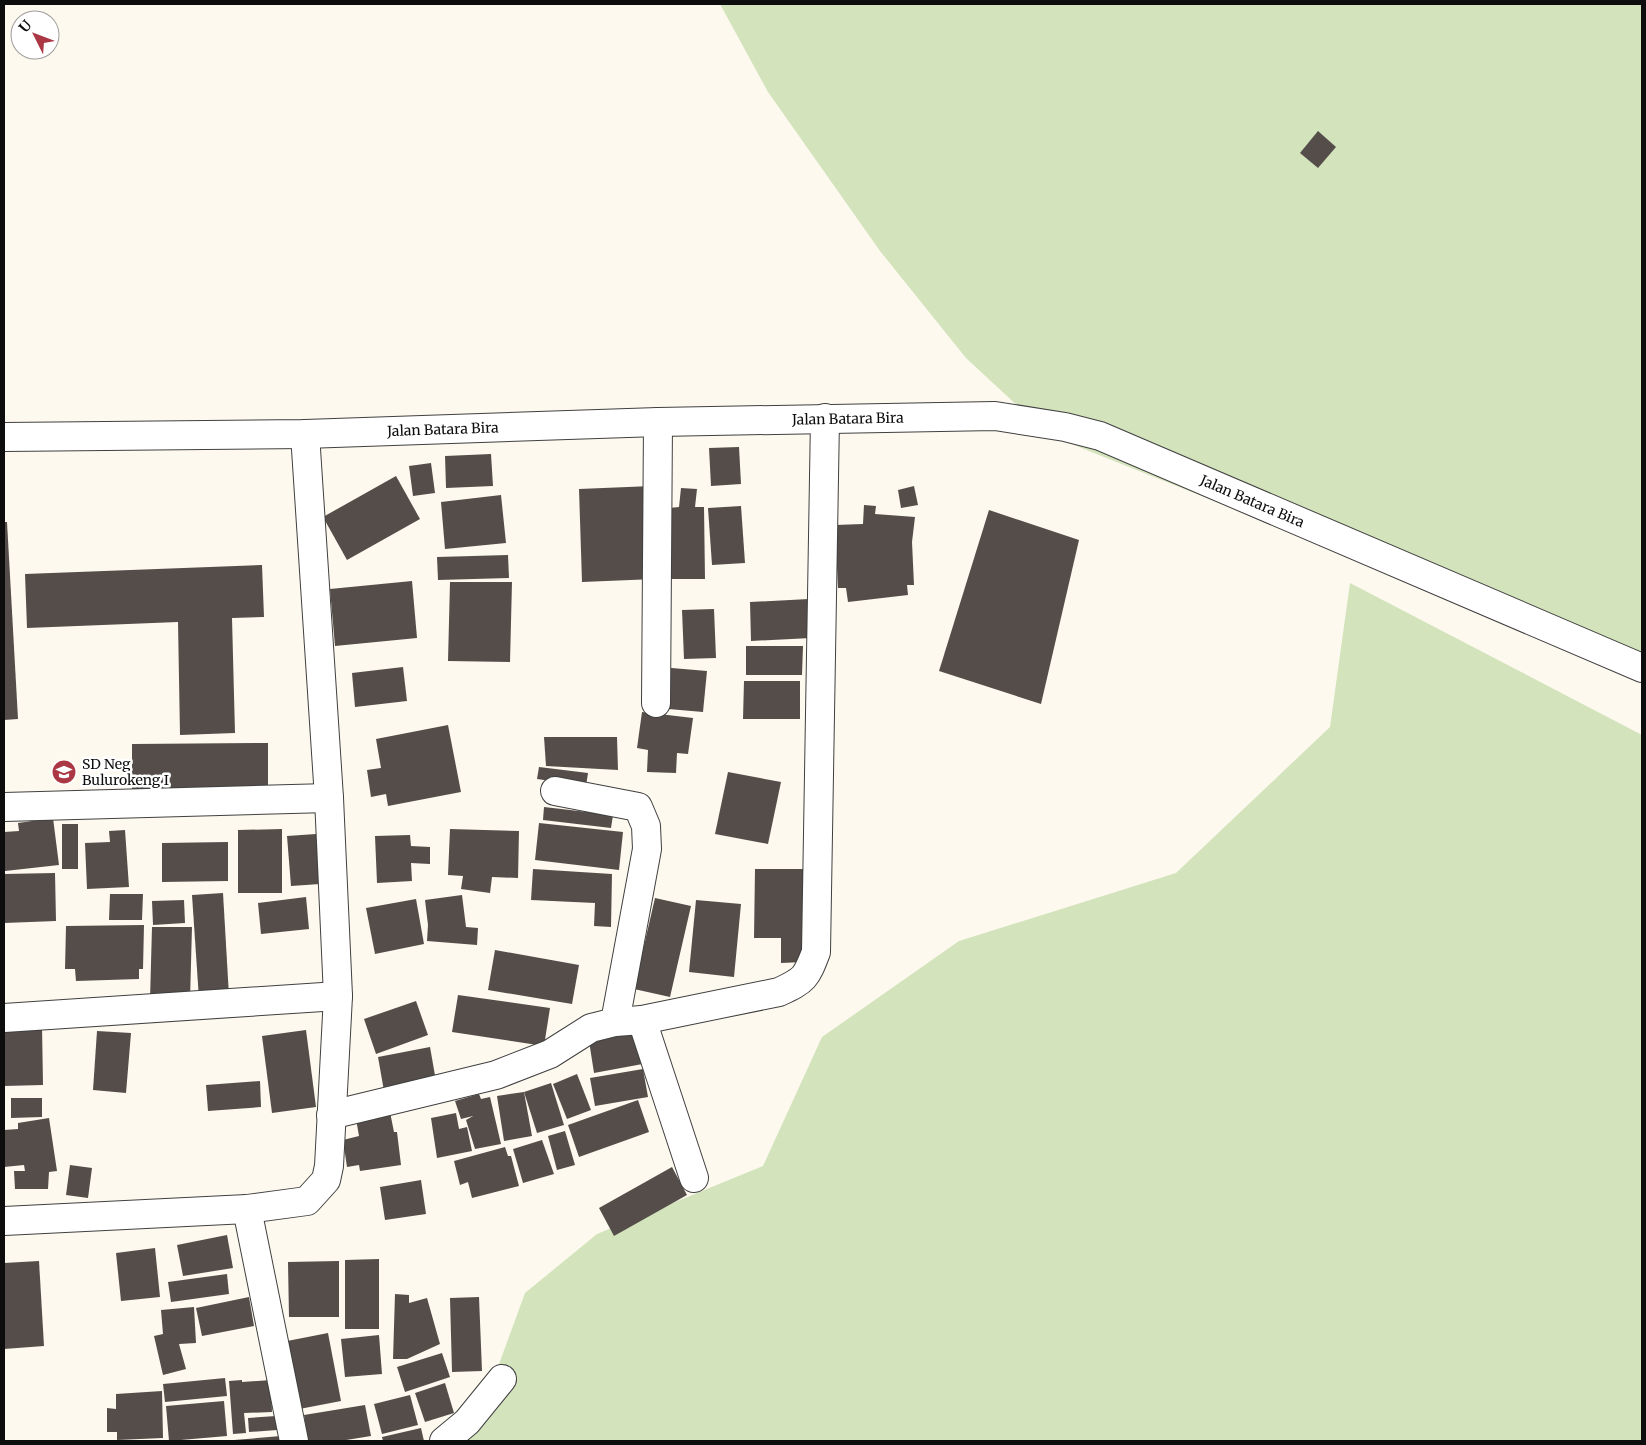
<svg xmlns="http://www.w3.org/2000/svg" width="1646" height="1445" viewBox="0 0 1646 1445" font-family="Merriweather,serif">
<rect width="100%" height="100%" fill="#fdf9ee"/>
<g fill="#d3e3bc">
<path d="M 720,4 L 1642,4 L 1642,672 L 1049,435 L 966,358 L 880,251 L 768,92 Z"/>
<path d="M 1350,583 L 1642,735 L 1642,1441 L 444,1441 L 475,1430 L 525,1293 L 597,1234 L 763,1166 L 822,1037 L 959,941 L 1176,873 L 1330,727 Z"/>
</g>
<g fill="#544d4a">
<path d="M 1318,131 L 1336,147 L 1318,168 L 1300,153 Z"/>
<path d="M 739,447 L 741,484 L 711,486 L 709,448 Z"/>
<path d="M 491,454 L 493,486 L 446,488 L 445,456 Z"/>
<path d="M 431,463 L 435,493 L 413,496 L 409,466 Z"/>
<path d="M 396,476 L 420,519 L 347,560 L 323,517 Z"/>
<path d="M 652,486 L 655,579 L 582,582 L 579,489 Z"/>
<path d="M 914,486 L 918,505 L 901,508 L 898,490 Z"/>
<path d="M 681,488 L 697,489 L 695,507 L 704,507 L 705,579 L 669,579 L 669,508 L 679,507 Z"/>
<path d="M 501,495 L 506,543 L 445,549 L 441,502 Z"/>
<path d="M 864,505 L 876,506 L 875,514 L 915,517 L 912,542 L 914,585 L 907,585 L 908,595 L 848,602 L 846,588 L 838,588 L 835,525 L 863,524 Z"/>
<path d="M 741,506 L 745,563 L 712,565 L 708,508 Z"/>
<path d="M 989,510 L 1079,540 L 1041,704 L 939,671 Z"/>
<path d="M 4,522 L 7,522 L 18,719 L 4,720 Z"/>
<path d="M 508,555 L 509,578 L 438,580 L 437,557 Z"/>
<path d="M 262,565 L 264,617 L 232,618 L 235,733 L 180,735 L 178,622 L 27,628 L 25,574 Z"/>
<path d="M 412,581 L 417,638 L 335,646 L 330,589 Z"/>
<path d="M 450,582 L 512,582 L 510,662 L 448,661 Z"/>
<path d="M 809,599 L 811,638 L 751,641 L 750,602 Z"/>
<path d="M 714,609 L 716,658 L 684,659 L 682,610 Z"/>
<path d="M 746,646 L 803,646 L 802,675 L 746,675 Z"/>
<path d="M 403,667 L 407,701 L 355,707 L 352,673 Z"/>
<path d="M 660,667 L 707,671 L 703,712 L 657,708 Z"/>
<path d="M 744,681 L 800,681 L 800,719 L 743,719 Z"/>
<path d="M 642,712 L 693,718 L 688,754 L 677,753 L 676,773 L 647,772 L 648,750 L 637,748 Z"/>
<path d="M 448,725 L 461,792 L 388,806 L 386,794 L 371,797 L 367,770 L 381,768 L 376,739 Z"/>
<path d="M 544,737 L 617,737 L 618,770 L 546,766 Z"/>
<path d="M 268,743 L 268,789 L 132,789 L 132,744 Z"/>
<path d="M 539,767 L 588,773 L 586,786 L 537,779 Z"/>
<path d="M 728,772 L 781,782 L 768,844 L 715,834 Z"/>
<path d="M 544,807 L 613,815 L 611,828 L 543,820 Z"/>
<path d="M 53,818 L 59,865 L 5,871 L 4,832 L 19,831 L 18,823 Z"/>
<path d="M 539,823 L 623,832 L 619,870 L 535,860 Z"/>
<rect x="62" y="824" width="16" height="45"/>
<path d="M 282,829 L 282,893 L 238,893 L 238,830 Z"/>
<path d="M 450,829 L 519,831 L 518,878 L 492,877 L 490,893 L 461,889 L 463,876 L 448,875 Z"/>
<path d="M 125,830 L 129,887 L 87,889 L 85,843 L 110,842 L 109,831 Z"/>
<path d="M 316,834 L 320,884 L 291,886 L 287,836 Z"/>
<path d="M 410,835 L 411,846 L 430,847 L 430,864 L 411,863 L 412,881 L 377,883 L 375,836 Z"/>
<path d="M 228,842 L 228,881 L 162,882 L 162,843 Z"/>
<path d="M 533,869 L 612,874 L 611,927 L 594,926 L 595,903 L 531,900 Z"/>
<path d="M 755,869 L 811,869 L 804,962 L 781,963 L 781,938 L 754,938 Z"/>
<path d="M 55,873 L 56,921 L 4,923 L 4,874 Z"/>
<path d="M 223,893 L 229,996 L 199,999 L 192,895 Z"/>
<path d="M 110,894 L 143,894 L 142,920 L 109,920 Z"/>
<path d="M 462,895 L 466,927 L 478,928 L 477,945 L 427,941 L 428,925 L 425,900 Z"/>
<path d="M 306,897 L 309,929 L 261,934 L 258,903 Z"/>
<path d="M 655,898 L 691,906 L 670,997 L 634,989 Z"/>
<path d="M 416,899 L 424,944 L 375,954 L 366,908 Z"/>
<path d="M 184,900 L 185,923 L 153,925 L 152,901 Z"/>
<path d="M 696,900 L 741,904 L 734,977 L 689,972 Z"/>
<path d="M 144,925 L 143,969 L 139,969 L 139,979 L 76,981 L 75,969 L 65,969 L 66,926 Z"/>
<path d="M 152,927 L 192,927 L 190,1000 L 150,1000 Z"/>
<path d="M 495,950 L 579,965 L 572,1004 L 488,990 Z"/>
<path d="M 458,995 L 550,1008 L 544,1046 L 452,1032 Z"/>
<path d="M 416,1001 L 428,1035 L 376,1054 L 364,1019 Z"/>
<path d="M 42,1026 L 43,1085 L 4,1086 L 4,1027 Z"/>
<path d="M 306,1030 L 316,1107 L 272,1113 L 262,1036 Z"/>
<path d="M 97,1031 L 131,1033 L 126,1093 L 93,1090 Z"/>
<path d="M 643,1032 L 648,1063 L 594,1073 L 589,1041 Z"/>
<path d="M 430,1047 L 436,1081 L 384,1091 L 378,1057 Z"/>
<path d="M 643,1069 L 648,1097 L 595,1106 L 590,1078 Z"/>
<path d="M 577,1074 L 591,1110 L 567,1119 L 553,1084 Z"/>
<path d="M 260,1081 L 261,1107 L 208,1111 L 206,1085 Z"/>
<path d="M 551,1083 L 564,1125 L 537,1133 L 524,1092 Z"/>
<path d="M 524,1092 L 532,1136 L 504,1141 L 497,1096 Z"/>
<path d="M 479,1094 L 481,1099 L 490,1097 L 501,1144 L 475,1149 L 466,1120 L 473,1116 L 461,1119 L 455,1101 Z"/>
<path d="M 11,1098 L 42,1098 L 42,1117 L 11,1118 Z"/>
<path d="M 638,1100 L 649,1132 L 579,1157 L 568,1125 Z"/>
<path d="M 390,1112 L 394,1132 L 397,1132 L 401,1165 L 360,1171 L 359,1165 L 347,1167 L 343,1140 L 359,1136 L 356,1119 Z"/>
<path d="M 456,1113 L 459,1129 L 467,1127 L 472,1151 L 437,1158 L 431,1118 Z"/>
<path d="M 49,1118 L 57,1171 L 49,1172 L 48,1189 L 15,1189 L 14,1171 L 25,1171 L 24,1165 L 4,1167 L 4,1130 L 18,1129 L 18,1123 Z"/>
<path d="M 565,1131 L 575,1165 L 557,1170 L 548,1136 Z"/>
<path d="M 542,1140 L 554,1174 L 523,1183 L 513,1149 Z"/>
<path d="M 505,1147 L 508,1156 L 511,1156 L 519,1186 L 472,1198 L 468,1182 L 460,1185 L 454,1161 Z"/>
<path d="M 70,1165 L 92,1168 L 88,1198 L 66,1195 Z"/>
<path d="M 672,1167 L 687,1195 L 614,1236 L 599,1208 Z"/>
<path d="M 421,1180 L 426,1214 L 385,1220 L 380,1187 Z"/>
<path d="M 227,1235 L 233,1268 L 183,1276 L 177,1245 Z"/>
<path d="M 155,1248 L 160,1297 L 121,1301 L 116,1253 Z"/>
<path d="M 379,1259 L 379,1329 L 345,1329 L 345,1260 Z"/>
<path d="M 39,1261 L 44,1346 L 4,1349 L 4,1263 Z"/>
<path d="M 339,1261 L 339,1317 L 289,1317 L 288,1262 Z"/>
<path d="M 227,1274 L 229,1294 L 171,1302 L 168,1282 Z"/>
<path d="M 395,1294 L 409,1295 L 409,1303 L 427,1298 L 440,1344 L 407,1359 L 393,1359 Z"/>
<path d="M 249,1297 L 254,1326 L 202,1336 L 196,1308 Z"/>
<path d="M 479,1297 L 482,1371 L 452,1372 L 450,1298 Z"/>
<path d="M 194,1307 L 196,1343 L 179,1344 L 186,1369 L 163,1375 L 154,1336 L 163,1334 L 161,1310 Z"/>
<path d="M 328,1333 L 341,1401 L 289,1411 L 277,1343 Z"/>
<path d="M 379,1335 L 382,1374 L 345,1377 L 341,1339 Z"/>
<path d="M 442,1353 L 450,1377 L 405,1392 L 397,1367 Z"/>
<path d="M 225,1378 L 227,1396 L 165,1402 L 163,1384 Z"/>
<path d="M 242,1380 L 242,1382 L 271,1380 L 272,1412 L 244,1413 L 246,1433 L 233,1434 L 229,1381 Z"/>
<path d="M 445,1383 L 454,1413 L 425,1422 L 415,1393 Z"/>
<path d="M 162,1391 L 163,1438 L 117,1440 L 117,1432 L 107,1432 L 107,1408 L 116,1409 L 116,1394 Z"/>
<path d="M 410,1395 L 418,1425 L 382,1434 L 374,1404 Z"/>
<path d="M 224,1401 L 227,1436 L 169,1441 L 166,1406 Z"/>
<path d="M 365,1405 L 371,1436 L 340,1441 L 308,1441 L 304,1415 Z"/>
<path d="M 276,1416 L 277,1430 L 249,1432 L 248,1418 Z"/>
<path d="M 421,1428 L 424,1441 L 383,1441 L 382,1437 Z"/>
<path d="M 281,1436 L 282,1441 L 234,1441 L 234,1440 Z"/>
</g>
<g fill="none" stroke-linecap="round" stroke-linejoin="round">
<defs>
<g id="minor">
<path id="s1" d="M 4,437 L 305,434 L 658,422 L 995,416 L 1065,427 L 1100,436 L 1642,668"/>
<path d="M 656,703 L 658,422"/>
<path d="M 555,791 L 638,807 L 646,826 L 647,849 L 615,1022"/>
<path d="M 4,807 L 329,798"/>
<path d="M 4,1018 L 338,996"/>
<path d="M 331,1115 L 496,1075 L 550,1054 L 591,1028 L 615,1022 L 642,1020"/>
<path d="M 694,1178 L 642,1020 L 779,992 C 805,980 806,978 816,952 L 825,418"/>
<path d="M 247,1209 L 294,1441"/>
<path d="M 4,1221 L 247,1209 L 307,1201 L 326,1180 L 329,1166 L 338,996 L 329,798 L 305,434"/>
<path d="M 444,1441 L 467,1422 L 502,1379"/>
</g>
</defs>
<use href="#minor" stroke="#404040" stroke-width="30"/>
<use href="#minor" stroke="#fff" stroke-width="28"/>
</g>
<defs>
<symbol id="school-disc" viewBox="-11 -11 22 22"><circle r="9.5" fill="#aa3743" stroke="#fff"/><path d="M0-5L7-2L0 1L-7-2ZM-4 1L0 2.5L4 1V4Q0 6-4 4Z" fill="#fff"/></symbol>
</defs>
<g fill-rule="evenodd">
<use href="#school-disc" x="50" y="758" width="28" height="28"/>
</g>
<g text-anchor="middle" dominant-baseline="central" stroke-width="5" stroke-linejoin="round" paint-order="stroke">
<g font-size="14" fill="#0d0d0d" stroke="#fff">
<text stroke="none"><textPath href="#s1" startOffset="844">Jalan Batara Bira</textPath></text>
<text stroke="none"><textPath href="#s1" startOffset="439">Jalan Batara Bira</textPath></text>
<text stroke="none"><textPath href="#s1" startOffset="1264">Jalan Batara Bira</textPath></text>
</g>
<g font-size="14" fill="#0d0d0d" stroke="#fff" text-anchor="start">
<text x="82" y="764">SD Neg<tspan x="82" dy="16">Bulurokeng I</tspan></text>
</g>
</g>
<rect width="1646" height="1445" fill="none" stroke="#0d0d0d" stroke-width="10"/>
<g transform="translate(35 35) rotate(312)"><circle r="24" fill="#ffffff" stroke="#9e9e9e"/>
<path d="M0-4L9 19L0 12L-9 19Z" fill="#aa3743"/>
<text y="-8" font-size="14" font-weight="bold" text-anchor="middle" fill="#0d0d0d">U</text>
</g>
</svg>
